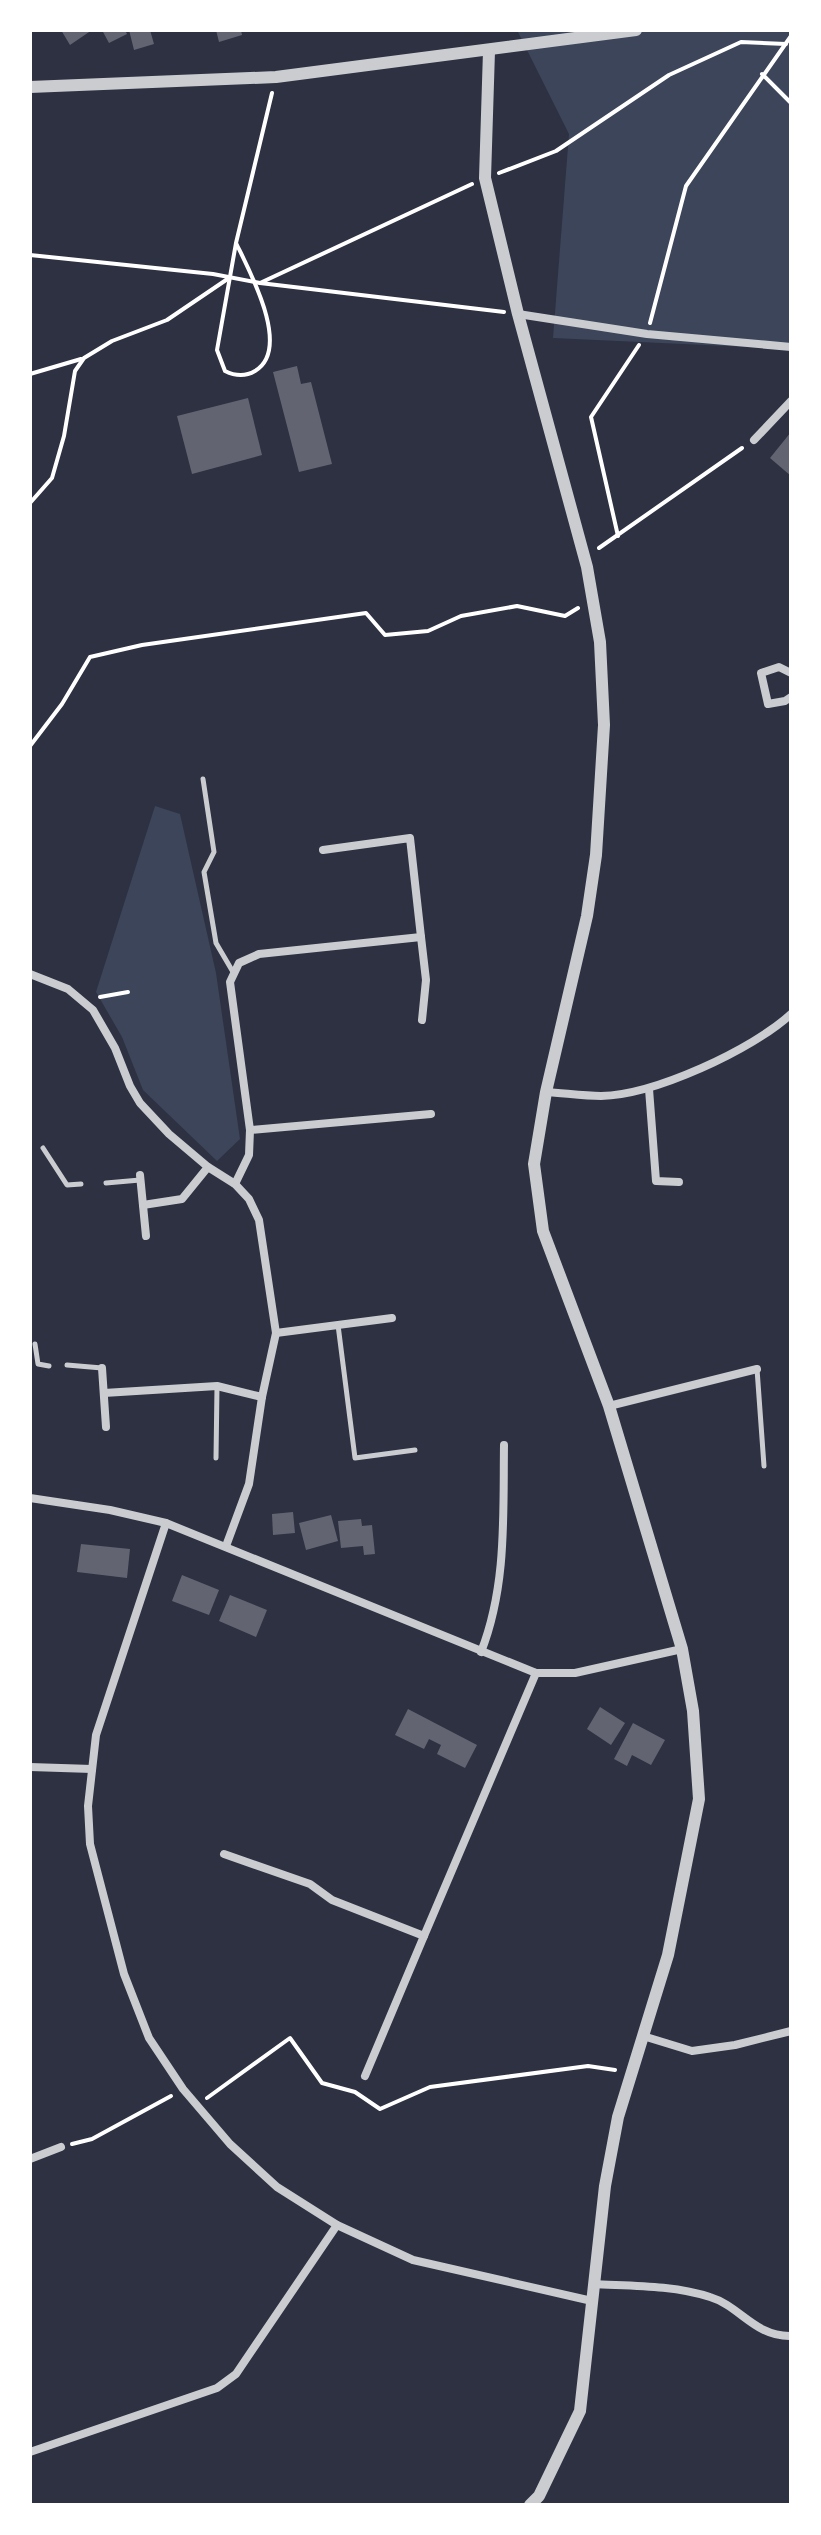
<svg xmlns="http://www.w3.org/2000/svg" width="821" height="2535" viewBox="0 0 821 2535" font-family="Jost,sans-serif">
<rect width="100%" height="100%" fill="#2d3142"/>
<g fill="#3c4559">
<path d="M 517,30 L 791,30 L 791,349 L 553,338 L 569,134 Z"/>
<path d="M 155,806 L 180,814 L 216,973 L 240,1139 L 217,1161 L 143,1090 L 122,1037 L 96,992 Z"/>
</g>
<g fill="#626471">
<path d="M 61,30 L 92,30 L 70,45 Z"/>
<path d="M 102,30 L 125,30 L 127,34 L 109,43 Z"/>
<path d="M 129,30 L 150,30 L 154,44 L 134,50 Z"/>
<path d="M 216,30 L 241,30 L 242,35 L 219,42 Z"/>
<path d="M 297,366 L 301,384 L 311,382 L 332,464 L 299,472 L 273,372 Z"/>
<path d="M 248,398 L 262,455 L 192,474 L 177,416 Z"/>
<path d="M 791,432 L 791,476 L 770,458 Z"/>
<path d="M 293,1512 L 295,1533 L 273,1535 L 272,1514 Z"/>
<path d="M 331,1515 L 338,1541 L 306,1550 L 299,1523 Z"/>
<path d="M 361,1519 L 362,1526 L 372,1525 L 375,1554 L 364,1555 L 363,1546 L 341,1548 L 338,1521 Z"/>
<path d="M 81,1544 L 130,1549 L 127,1578 L 77,1572 Z"/>
<path d="M 182,1575 L 219,1590 L 209,1615 L 172,1601 Z"/>
<path d="M 230,1595 L 267,1610 L 256,1637 L 219,1621 Z"/>
<path d="M 600,1707 L 625,1723 L 611,1745 L 587,1729 Z"/>
<path d="M 408,1709 L 477,1745 L 465,1768 L 437,1754 L 441,1745 L 429,1739 L 424,1749 L 395,1735 Z"/>
<path d="M 633,1723 L 665,1740 L 651,1765 L 632,1755 L 627,1766 L 614,1759 Z"/>
</g>
<g fill="none" stroke-linecap="round" stroke-linejoin="round">
<g stroke="#fff" stroke-width="4">
<path d="M 762,74 L 791,103"/>
<path d="M 499,173 L 556,151 L 669,75 L 741,42 L 786,44"/>
<path d="M 236,243 C 250,272 292,349 255,371 C 245,377 235,376 225,371 L 217,350 L 236,243 L 272,93"/>
<path d="M 30,255 L 213,274 L 260,283 L 504,312"/>
<path d="M 260,283 L 472,184"/>
<path d="M 650,323 L 686,186 L 791,36"/>
<path d="M 30,374 L 81,359"/>
<path d="M 30,503 L 52,478 L 64,436 L 75,371 L 84,358 L 112,341 L 167,320 L 229,278"/>
<path d="M 618,536 L 591,417 L 639,345"/>
<path d="M 599,548 L 742,448"/>
<path d="M 30,746 L 62,704 L 90,657 L 142,645 L 366,613 L 385,635 L 428,631 L 461,616 L 517,606 L 565,616 L 578,608"/>
<path d="M 100,997 L 128,992"/>
<path d="M 207,2098 L 290,2038 L 322,2083 L 355,2092 L 380,2109 L 430,2087 L 588,2066 L 615,2070"/>
<path d="M 72,2144 L 92,2139 L 171,2096"/>
</g>
<g stroke="#caccd0" stroke-width="5">
<path d="M 203,779 L 214,852 L 204,872 L 216,943 L 233,972"/>
<path d="M 43,1148 L 67,1185 L 81,1184"/>
<path d="M 106,1183 L 140,1180"/>
<path d="M 338,1325 L 355,1458 L 415,1450"/>
<path d="M 35,1344 L 38,1364 L 49,1366"/>
<path d="M 67,1365 L 102,1368"/>
<path d="M 757,1369 L 764,1466"/>
<path d="M 216,1458 L 217,1387"/>
</g>
<g stroke="#caccd0" stroke-width="8">
<path d="M 518,314 L 647,334 L 791,347"/>
<path d="M 754,440 L 791,401"/>
<path d="M 791,673 L 779,667 L 761,673 L 768,704 L 785,701 L 791,697"/>
<path d="M 421,937 L 426,980 L 422,1020"/>
<path d="M 30,974 L 68,989 L 93,1010 L 115,1048 L 130,1086 L 140,1103 L 169,1134 L 208,1167 L 235,1184 L 249,1199 L 259,1220 L 276,1333 L 262,1397 L 249,1484 L 226,1546"/>
<path d="M 649,1089 L 656,1181 L 679,1182"/>
<path d="M 546,1092 C 564,1093 583,1096 601,1096 C 654,1095 752,1050 791,1014"/>
<path d="M 250,1130 L 431,1114"/>
<path d="M 140,1175 L 146,1236"/>
<path d="M 235,1184 L 249,1155 L 250,1130 L 230,982 L 239,963 L 259,954 L 421,937 L 410,838 L 323,850"/>
<path d="M 143,1205 L 182,1199 L 208,1167"/>
<path d="M 276,1333 L 392,1318"/>
<path d="M 102,1368 L 106,1427"/>
<path d="M 104,1393 L 217,1386 L 262,1397"/>
<path d="M 609,1406 L 757,1369"/>
<path d="M 30,1498 L 110,1510 L 166,1523 L 536,1673 L 575,1673 L 682,1649"/>
<path d="M 166,1523 L 96,1735 L 88,1806 L 90,1844 L 124,1974 L 149,2038 L 183,2089 L 230,2144 L 277,2187 L 337,2225 L 413,2260 L 592,2301"/>
<path d="M 481,1652 C 507,1586 503,1515 504,1445"/>
<path d="M 30,1767 L 92,1769"/>
<path d="M 224,1854 L 310,1884 L 332,1900 L 424,1936 L 536,1673"/>
<path d="M 643,2036 L 692,2051 L 735,2045 L 791,2031"/>
<path d="M 365,2076 L 424,1936"/>
<path d="M 30,2159 L 61,2147"/>
<path d="M 593,2284 C 631,2286 673,2285 710,2297 C 740,2306 755,2337 791,2336"/>
<path d="M 30,2452 L 217,2388 L 236,2374 L 337,2225"/>
</g>
<g stroke="#caccd0" stroke-width="12">
<path d="M 489,51 L 485,178 L 518,314 L 587,567 L 600,642 L 604,725 L 596,855 L 587,916 L 546,1092 L 534,1164 L 543,1231 L 609,1406 L 682,1649 L 693,1711 L 699,1799 L 668,1955 L 618,2117 L 605,2186 L 580,2411 L 539,2496 L 530,2505"/>
<path d="M 30,87 L 276,77 L 636,30"/>
</g>
</g>
<rect width="821" height="2535" fill="none" stroke="#ffffff" stroke-width="64"/>
</svg>
